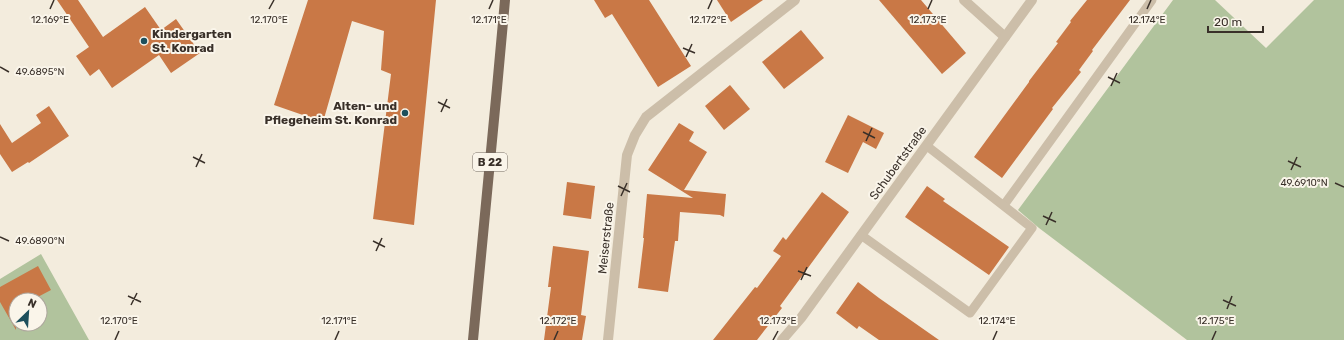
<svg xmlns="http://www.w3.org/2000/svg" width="1344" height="340" viewBox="0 0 1344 340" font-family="Rubik,sans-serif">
<rect width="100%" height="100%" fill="#f3ecdd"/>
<g fill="#b1c39d" fill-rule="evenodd">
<path d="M 1173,0 L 1215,0 L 1266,48 L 1314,0 L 1344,0 L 1344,340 L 1187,340 L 1039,228 L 1018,210 Z"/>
<path d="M 41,254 L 89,340 L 0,340 L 0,279 ZM 16,300 L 40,300 L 40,324 L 16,324 Z"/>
</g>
<g fill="#c97846">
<path d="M 57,0 L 78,0 L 103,37 L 145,7 L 161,30 L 176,19 L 200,53 L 171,73 L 159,55 L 112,88 L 99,69 L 90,76 L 76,56 L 89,47 Z"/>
<path d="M 308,0 L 436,0 L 414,225 L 373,219 L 391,74 L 381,70 L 384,31 L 352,21 L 323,122 L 274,105 Z"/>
<path d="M 594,0 L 649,0 L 691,66 L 658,87 L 612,14 L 605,18 Z"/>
<path d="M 717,0 L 763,0 L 731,22 Z"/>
<path d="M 879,0 L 921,0 L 966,53 L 942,74 Z"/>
<path d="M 1087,0 L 1130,0 L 1092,50 L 1093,51 L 1079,70 L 1081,72 L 1052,108 L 1053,109 L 1002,178 L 974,157 L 1029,82 L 1029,81 L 1058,43 L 1056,42 L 1071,22 L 1070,21 Z"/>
<path d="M 801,30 L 824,58 L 784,89 L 762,62 Z"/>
<path d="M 730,85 L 750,109 L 724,130 L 705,106 Z"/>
<path d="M 49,106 L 69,136 L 29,163 L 28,162 L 12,172 L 0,154 L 0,124 L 12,143 L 41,123 L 36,115 Z"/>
<path d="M 848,115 L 884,133 L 876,149 L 863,142 L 848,173 L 825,162 Z"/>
<path d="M 679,123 L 694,132 L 689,141 L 707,152 L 684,190 L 726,194 L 724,217 L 720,215 L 680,212 L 678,241 L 675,241 L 668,292 L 638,288 L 644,238 L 643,238 L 647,194 L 693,198 L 648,170 Z"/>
<path d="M 567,182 L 595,186 L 591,219 L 563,215 Z"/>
<path d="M 927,186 L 945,199 L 943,201 L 1009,247 L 989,275 L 905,217 Z"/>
<path d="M 822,192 L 849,212 L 780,306 L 782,308 L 757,340 L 713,340 L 755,287 L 757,288 L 781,256 L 773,251 L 783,237 L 786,240 Z"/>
<path d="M 553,246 L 589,251 L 581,315 L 586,316 L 582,340 L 544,340 L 551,287 L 548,287 Z"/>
<path d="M 38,266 L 51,290 L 32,300 L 16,300 L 16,330 L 0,302 L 0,287 Z"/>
<path d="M 858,282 L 879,298 L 939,340 L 879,340 L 859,326 L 857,329 L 836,313 Z"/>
</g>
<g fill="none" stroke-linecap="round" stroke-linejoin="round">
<g stroke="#ccbea9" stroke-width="9">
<path d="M 1004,205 L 1152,0"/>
<path d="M 861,235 L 970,313 L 1032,228 L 927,146"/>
</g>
<g stroke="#ccbea9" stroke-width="10">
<path d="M 964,0 L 1005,37"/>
<path d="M 608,340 L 627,155 L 635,135 L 646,117 L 795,0"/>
<path d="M 782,340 L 801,318 L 1032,0"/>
</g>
<path stroke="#7b695a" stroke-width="10" d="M 473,340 L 497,88 L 505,0"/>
</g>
<path fill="none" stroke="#393029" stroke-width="1.5" d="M 50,9 L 54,0M 269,9 L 274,0M 489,9 L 493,0M 708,9 L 712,0M 928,9 L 932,0M 1147,9 L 1151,0M 683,48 L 695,53M 686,57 L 692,44M 0,67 L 9,72M 1108,77 L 1120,83M 1111,86 L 1117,73M 438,102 L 450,108M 441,112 L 447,99M 863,132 L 875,138M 866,141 L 872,128M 193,157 L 205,163M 1288,161 L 1301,167M 196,167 L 202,154M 1291,170 L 1297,157M 1335,183 L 1344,187M 618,186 L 630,192M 621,196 L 627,183M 1043,216 L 1056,222M 1046,225 L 1052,212M 0,237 L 9,241M 373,241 L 385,247M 376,251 L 382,238M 798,271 L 811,276M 801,280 L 807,267M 128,296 L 141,302M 1223,300 L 1236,306M 131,305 L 137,293M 1227,309 L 1232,296M 115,340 L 119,331M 335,340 L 339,331M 554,340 L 558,331M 773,340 L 778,331M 993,340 L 997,331M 1212,340 L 1216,331"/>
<g fill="#1d4f5c" stroke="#faf5ea" stroke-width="1.5">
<circle cx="144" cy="41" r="4"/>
<circle cx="405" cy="113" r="4"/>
</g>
<g text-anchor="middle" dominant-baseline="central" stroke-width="4" stroke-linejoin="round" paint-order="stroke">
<rect fill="#faf5ea" stroke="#736b63" stroke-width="1" x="473" y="153" width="34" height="18" rx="3"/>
<g font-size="11" font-weight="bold" fill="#393029">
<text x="490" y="162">B 22</text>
</g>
<g font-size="12" font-weight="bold" fill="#393029" stroke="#faf5ea" text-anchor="start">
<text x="152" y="34">Kindergarten<tspan x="152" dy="14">St. Konrad</tspan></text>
<text x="397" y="106" text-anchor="end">Alten- und<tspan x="397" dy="14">Pflegeheim St. Konrad</tspan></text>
</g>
<g font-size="12" fill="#393029" stroke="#faf5ea">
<text transform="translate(898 163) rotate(-54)">Schubertstraße</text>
<text transform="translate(606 238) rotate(-84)">Meiserstraße</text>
</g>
</g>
<g font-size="10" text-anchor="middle" fill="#393029" stroke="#faf5ea" stroke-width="4" stroke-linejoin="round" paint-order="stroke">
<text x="50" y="23">12.169°E</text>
<text x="269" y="23">12.170°E</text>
<text x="489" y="23">12.171°E</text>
<text x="708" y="23">12.172°E</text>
<text x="928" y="23">12.173°E</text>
<text x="1147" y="23">12.174°E</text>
<text x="40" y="75">49.6895°N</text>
<text x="1304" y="186">49.6910°N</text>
<text x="40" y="244">49.6890°N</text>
<text x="119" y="324">12.170°E</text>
<text x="339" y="324">12.171°E</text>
<text x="558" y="324">12.172°E</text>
<text x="778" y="324">12.173°E</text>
<text x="997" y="324">12.174°E</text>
<text x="1216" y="324">12.175°E</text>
</g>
<g transform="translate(28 312) rotate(25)"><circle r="19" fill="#faf5ea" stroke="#ada69d"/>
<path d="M0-3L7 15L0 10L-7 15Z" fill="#1d4f5c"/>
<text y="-6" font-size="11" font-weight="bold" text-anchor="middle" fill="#393029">N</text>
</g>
<path d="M1208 26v6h55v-6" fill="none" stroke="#393029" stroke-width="2"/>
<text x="1214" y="26" font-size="12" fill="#393029" stroke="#faf5ea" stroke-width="3" paint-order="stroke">20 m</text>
</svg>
